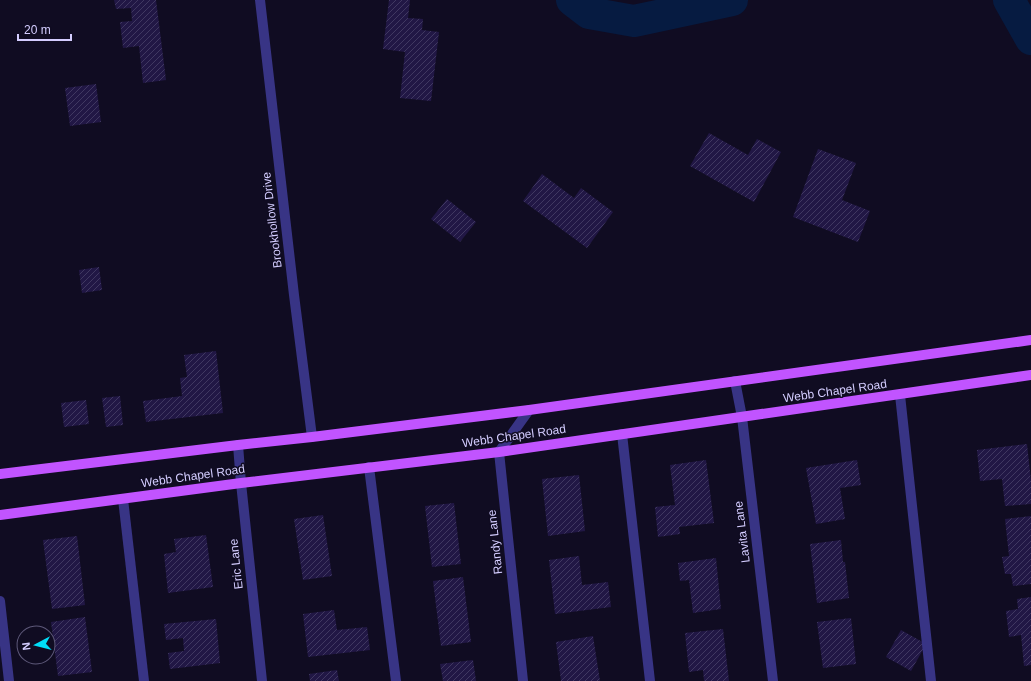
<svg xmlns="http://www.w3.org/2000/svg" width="1031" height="681" viewBox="0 0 1031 681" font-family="Helvetica,sans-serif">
<defs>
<pattern id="building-hatch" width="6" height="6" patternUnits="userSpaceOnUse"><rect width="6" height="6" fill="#211745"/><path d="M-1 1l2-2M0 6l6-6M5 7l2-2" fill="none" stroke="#403861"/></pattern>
</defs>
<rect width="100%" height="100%" fill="#100c22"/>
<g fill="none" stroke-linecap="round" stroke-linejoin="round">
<g stroke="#061b41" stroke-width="32">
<path d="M 572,0 L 589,13 L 634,21 L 732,0"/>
<path d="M 1009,0 L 1031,39"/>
</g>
</g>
<g fill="url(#building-hatch)">
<path d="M 114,0 L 156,0 L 166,80 L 143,83 L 139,46 L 123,48 L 120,22 L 132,21 L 131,8 L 116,9 Z"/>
<path d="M 389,0 L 410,0 L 408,18 L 423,19 L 422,30 L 439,32 L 431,101 L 400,98 L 405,52 L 383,49 Z"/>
<path d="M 96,84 L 101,122 L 70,126 L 65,88 Z"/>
<path d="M 709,133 L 748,155 L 757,139 L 781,152 L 754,202 L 690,166 Z"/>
<path d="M 818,149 L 856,163 L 842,200 L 870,211 L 858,242 L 793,217 Z"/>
<path d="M 542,174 L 574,198 L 581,188 L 613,212 L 587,248 L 523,201 Z"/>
<path d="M 447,199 L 476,222 L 460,242 L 431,219 Z"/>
<path d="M 99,267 L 102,290 L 82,293 L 79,270 Z"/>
<path d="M 216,351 L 223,413 L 146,422 L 143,401 L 182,396 L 180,378 L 187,377 L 184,355 Z"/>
<path d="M 120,396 L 123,425 L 106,427 L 102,398 Z"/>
<path d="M 86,400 L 89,424 L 64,427 L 61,403 Z"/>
<path d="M 1027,444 L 1031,481 L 1031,504 L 1005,506 L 1002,479 L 980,481 L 977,450 Z"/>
<path d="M 706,460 L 714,523 L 679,527 L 680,534 L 658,537 L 655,507 L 675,505 L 670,465 Z"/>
<path d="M 857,460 L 861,485 L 840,488 L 845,519 L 816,524 L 806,468 Z"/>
<path d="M 579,475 L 585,531 L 548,536 L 542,479 Z"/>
<path d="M 454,503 L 461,564 L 432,567 L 425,506 Z"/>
<path d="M 323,515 L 332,576 L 303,580 L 294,519 Z"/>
<path d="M 1031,516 L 1031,584 L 1013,586 L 1011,574 L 1005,574 L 1002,557 L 1009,556 L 1005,519 Z"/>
<path d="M 206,535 L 213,587 L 168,593 L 164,554 L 176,552 L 174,539 Z"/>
<path d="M 77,536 L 85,605 L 52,609 L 43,540 Z"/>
<path d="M 841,540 L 843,562 L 845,562 L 849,598 L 817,603 L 810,544 Z"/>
<path d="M 579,556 L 582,585 L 608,582 L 611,607 L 555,614 L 549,560 Z"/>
<path d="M 716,558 L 721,609 L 693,613 L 689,580 L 680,581 L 678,563 Z"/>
<path d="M 463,577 L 471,642 L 441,646 L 433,581 Z"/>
<path d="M 1031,597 L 1031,665 L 1024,666 L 1021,635 L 1009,637 L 1006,611 L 1018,609 L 1017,599 Z"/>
<path d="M 334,610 L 337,630 L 367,627 L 370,650 L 308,657 L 303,614 Z"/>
<path d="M 85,617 L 92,672 L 58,676 L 51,622 Z"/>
<path d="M 851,618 L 856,664 L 823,668 L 817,622 Z"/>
<path d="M 216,619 L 220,663 L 170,669 L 168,653 L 184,651 L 183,638 L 166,640 L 164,624 Z"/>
<path d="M 723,629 L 729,681 L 704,681 L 703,670 L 689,672 L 685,633 Z"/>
<path d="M 901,630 L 926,644 L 911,671 L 886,657 Z"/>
<path d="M 593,636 L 600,681 L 561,681 L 556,642 Z"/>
<path d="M 473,660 L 476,681 L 443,681 L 440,664 Z"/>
<path d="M 337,670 L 339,681 L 310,681 L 309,674 Z"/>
</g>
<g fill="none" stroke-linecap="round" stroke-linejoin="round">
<g stroke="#383485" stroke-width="10">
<path d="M 260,0 L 294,295 L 312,437"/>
<path d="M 735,381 L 742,417 L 773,681"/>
<path d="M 900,395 L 931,681"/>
<path d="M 622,434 L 650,681"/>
<path d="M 238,445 L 241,483 L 262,681"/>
<path d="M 369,467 L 396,681"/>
<path d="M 123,499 L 144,681"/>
<path d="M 0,601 L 9,681"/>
<path d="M 523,681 L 499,452 L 529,410"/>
</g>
<g stroke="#c154ff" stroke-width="10">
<path d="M 0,474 L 238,445 L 312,437 L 529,410 L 1031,340"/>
<path d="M 0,515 L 241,483 L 499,452 L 1031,375"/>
</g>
</g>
<g text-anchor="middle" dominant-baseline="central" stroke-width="3" stroke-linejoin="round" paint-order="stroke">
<g font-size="12" fill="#d4cdff" stroke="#100c22">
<text transform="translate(272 220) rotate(-97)">Brookhollow Drive</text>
<text transform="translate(835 391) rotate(-8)">Webb Chapel Road</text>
<text transform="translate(514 436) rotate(-8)">Webb Chapel Road</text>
<text transform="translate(193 476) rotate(-8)">Webb Chapel Road</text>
<text transform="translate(742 532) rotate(-97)">Lavita Lane</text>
<text transform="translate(495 542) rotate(-96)">Randy Lane</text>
<text transform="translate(236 564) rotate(-96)">Eric Lane</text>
</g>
</g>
<g transform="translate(36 645) rotate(263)"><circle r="19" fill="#100c22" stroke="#5e597a"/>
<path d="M0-3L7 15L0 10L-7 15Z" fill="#00ddf8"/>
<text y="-6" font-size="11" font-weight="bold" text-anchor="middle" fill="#d4cdff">N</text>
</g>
<path d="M18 34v6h53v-6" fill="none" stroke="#d4cdff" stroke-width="2"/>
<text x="24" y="34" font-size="12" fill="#d4cdff" stroke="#100c22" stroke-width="3" paint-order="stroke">20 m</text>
</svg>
